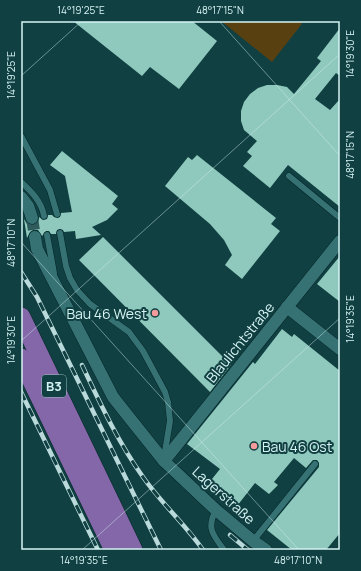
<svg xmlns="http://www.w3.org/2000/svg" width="361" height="571" viewBox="0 0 361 571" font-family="Manrope,sans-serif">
<rect width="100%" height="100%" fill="#114042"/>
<path fill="#594011" d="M 221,21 L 302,21 L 301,25 L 272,62 Z"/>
<g fill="#8fc8bc">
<path d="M 73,21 L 192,21 L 217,41 L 179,89 L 150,67 L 142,76 Z"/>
<path d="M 340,28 L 340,76 L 336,73 L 315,99 L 330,110 L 340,99 L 340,207 L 288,165 L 270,188 L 243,166 L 252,156 L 247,152 L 257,141 L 244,130 L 241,121 L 241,111 L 244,102 L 250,94 L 258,88 L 267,85 L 277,85 L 287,87 L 294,94 L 321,61 L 317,58 Z"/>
<path d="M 62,151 L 118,196 L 112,204 L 118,209 L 107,220 L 92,227 L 101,235 L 76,239 L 75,231 L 64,232 L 63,230 L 60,229 L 57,230 L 56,234 L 51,234 L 49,231 L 46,231 L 42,236 L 38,230 L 33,230 L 30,232 L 27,238 L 24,219 L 27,224 L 34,225 L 38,223 L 39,217 L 43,220 L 47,219 L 48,215 L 52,215 L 54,217 L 58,218 L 60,217 L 61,213 L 72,212 L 65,176 L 50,165 Z"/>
<path d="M 197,155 L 276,218 L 271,224 L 280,231 L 242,279 L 225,265 L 232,255 L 224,240 L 210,224 L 165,186 L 188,157 L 192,160 Z"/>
<path d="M 103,237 L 231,365 L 210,392 L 79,260 Z"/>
<path d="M 340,256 L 340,302 L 317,284 Z"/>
<path d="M 282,329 L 292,337 L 294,334 L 340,371 L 340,533 L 326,550 L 292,550 L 267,530 L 319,467 L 319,463 L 317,460 L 313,460 L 306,468 L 294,458 L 274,482 L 278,485 L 269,494 L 255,483 L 237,506 L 208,484 L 220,469 L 187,444 L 253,362 L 255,364 Z"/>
</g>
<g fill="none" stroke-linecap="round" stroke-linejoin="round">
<path stroke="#2f5b5d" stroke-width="12" stroke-dasharray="12 6" stroke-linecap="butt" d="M 32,218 L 35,237"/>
<defs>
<g id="service">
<path d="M 21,136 L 50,190 L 57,214"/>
<path d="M 289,176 L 340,218"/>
<path d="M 21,182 C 31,191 42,202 44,216"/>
<path d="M 60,233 L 66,266 L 70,278 L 77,290 L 90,304 L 129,332 L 143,351 L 165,392 L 168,402 L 170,421 L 164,458"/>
<path d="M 47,235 L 54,273"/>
<path d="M 216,510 C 206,528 213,535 224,550"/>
<path d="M 253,541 L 315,464"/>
</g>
<g id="minor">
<path d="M 21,197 L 28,206 L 32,218"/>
<path d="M 35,237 L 37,249 L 113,397 L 128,416 L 164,461 L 216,510 L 253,541 L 266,550"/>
<path d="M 287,307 L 340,349"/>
<path d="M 164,461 L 340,241"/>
</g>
<g id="primary">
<path d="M 21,317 L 133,550"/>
<path d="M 21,358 L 114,550"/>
</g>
</defs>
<use href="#service" stroke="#042526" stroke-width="7"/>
<use href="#minor" stroke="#042526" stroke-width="13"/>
<use href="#primary" stroke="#042526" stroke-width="20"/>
<use href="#service" stroke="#367174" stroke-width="6"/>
<use href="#minor" stroke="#367174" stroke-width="12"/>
<use href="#primary" stroke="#8367a9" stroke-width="19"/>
<defs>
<g id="rail">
<path d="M 21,272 L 37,297 L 161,550"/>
<path d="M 82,365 C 100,403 118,442 143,477 C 161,503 185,524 203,550"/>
<path d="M 21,392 L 98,550"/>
<path d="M 230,535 L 248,550"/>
</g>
</defs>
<use href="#rail" stroke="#b9d9da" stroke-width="4.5"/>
<use href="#rail" stroke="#114042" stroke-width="3" stroke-dasharray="9" stroke-linecap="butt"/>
</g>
<path fill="none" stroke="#d6f3f4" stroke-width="1" stroke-opacity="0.45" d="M 219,21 L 340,156M 21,76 L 82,21M 21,242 L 299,550M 21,341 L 340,54M 82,550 L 340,318"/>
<g fill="#f59b9c" stroke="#114042" stroke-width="1.5">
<circle cx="155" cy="313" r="4"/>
<circle cx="254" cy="446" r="4"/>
</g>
<g text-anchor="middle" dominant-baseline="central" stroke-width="4" stroke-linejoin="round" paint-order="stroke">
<rect fill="#114042" stroke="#9bbdbf" stroke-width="1" x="42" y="375" width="24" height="22" rx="3"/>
<g font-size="13" font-weight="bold" fill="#d6f3f4">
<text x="54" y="386">B3</text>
</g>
<g font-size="14" fill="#d6f3f4" stroke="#114042" text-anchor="end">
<text x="147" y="313">Bau 46 West</text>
<text x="262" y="446" text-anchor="start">Bau 46 Ost</text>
</g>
<g font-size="14" fill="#d6f3f4" stroke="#114042">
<text transform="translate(240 342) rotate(-51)">Blaulichtstraße</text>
<text transform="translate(224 495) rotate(42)">Lagerstraße</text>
</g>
</g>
<rect width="361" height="571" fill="none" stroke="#114042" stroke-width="44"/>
<rect x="22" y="22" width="317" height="527" fill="none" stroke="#d6f3f4" stroke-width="1.5"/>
<g font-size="10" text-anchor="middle" fill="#d6f3f4">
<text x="81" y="14">14°19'25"E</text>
<text x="220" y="14">48°17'15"N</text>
<text transform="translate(350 54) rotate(-90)" y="4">14°19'30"E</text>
<text transform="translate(11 75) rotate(-90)" y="4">14°19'25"E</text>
<text transform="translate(350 155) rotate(-90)" y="4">48°17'15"N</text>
<text transform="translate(11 243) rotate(-90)" y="4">48°17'10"N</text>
<text transform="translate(350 319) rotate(-90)" y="4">14°19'35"E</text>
<text transform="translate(11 340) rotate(-90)" y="4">14°19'30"E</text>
<text x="84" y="564">14°19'35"E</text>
<text x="298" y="564">48°17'10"N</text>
</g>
</svg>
